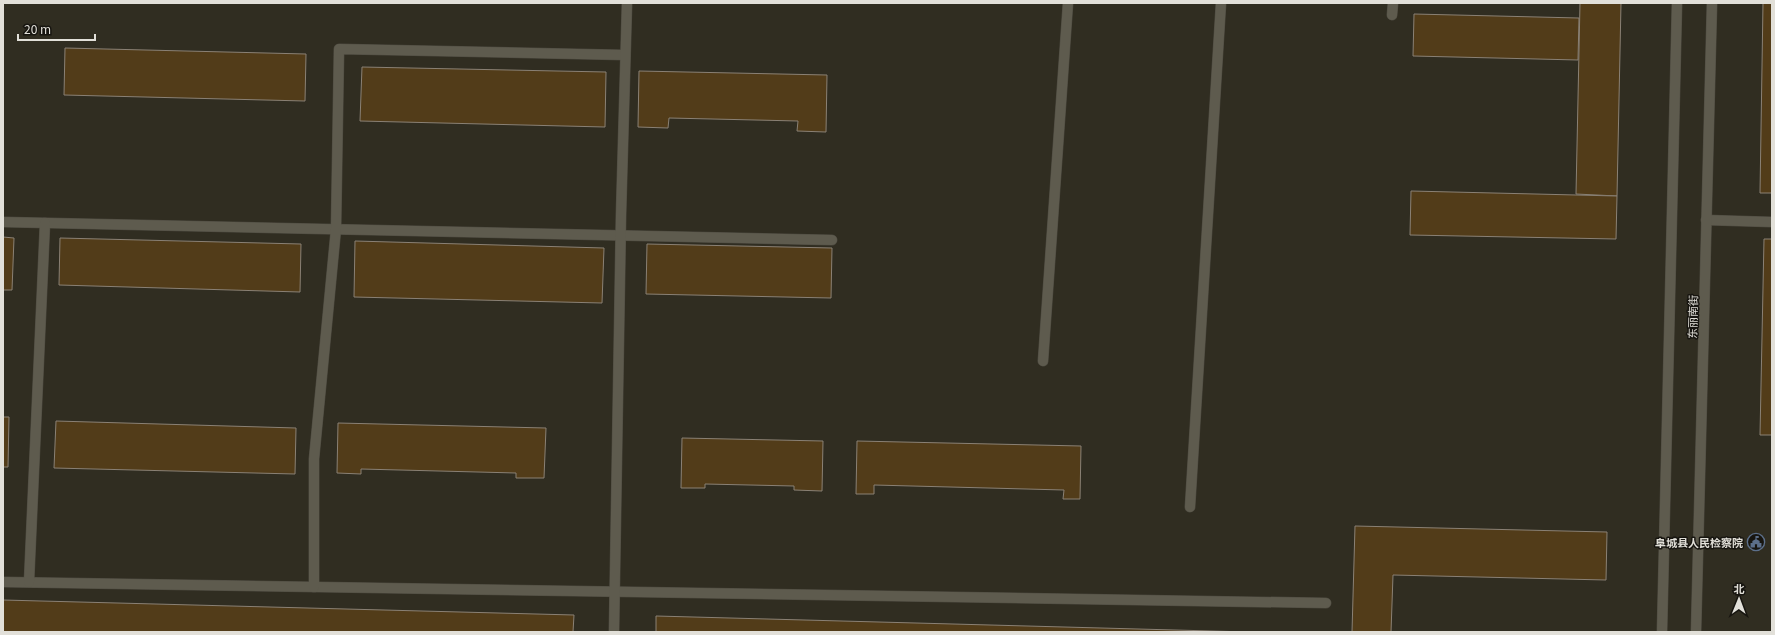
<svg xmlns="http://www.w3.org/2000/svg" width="1775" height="635" viewBox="0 0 1775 635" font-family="Georgia,'Noto Sans SC',serif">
<rect width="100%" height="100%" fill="#302d21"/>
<g fill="#523c19" stroke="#8a8175">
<path d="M 1580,3 L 1621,3 L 1617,196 L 1576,194 Z"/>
<path d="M 1763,3 L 1772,3 L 1772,193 L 1760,193 Z"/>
<path d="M 1414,14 L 1579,18 L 1578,60 L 1413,56 Z"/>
<path d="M 65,48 L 306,54 L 305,101 L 64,95 Z"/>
<path d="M 362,67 L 606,72 L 605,127 L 360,121 Z"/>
<path d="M 639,71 L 827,75 L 826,132 L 797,131 L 798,121 L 669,118 L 668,128 L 638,127 Z"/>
<path d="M 1411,191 L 1617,196 L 1616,239 L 1410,235 Z"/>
<path d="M 3,237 L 14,238 L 12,290 L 3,290 Z"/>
<path d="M 60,238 L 301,244 L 300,292 L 59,285 Z"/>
<path d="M 1764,239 L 1772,239 L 1772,435 L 1760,435 Z"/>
<path d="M 355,241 L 604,248 L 602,303 L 354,297 Z"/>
<path d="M 647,244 L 832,248 L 831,298 L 646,294 Z"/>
<path d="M 3,417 L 9,417 L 8,467 L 3,467 Z"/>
<path d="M 56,421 L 296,428 L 295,474 L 54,468 Z"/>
<path d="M 338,423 L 546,428 L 544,478 L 516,478 L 516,473 L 361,469 L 361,474 L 337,473 Z"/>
<path d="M 682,438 L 823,441 L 822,491 L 794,490 L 794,486 L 705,484 L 705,488 L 681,488 Z"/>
<path d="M 857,441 L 1081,446 L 1080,499 L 1063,499 L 1064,490 L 874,485 L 874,494 L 856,494 Z"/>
<path d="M 1355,526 L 1607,532 L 1606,580 L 1393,575 L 1391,632 L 1352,632 Z"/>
<path d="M 3,600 L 574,615 L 573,632 L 3,632 Z"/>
<path d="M 656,616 L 1249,632 L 656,632 Z"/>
</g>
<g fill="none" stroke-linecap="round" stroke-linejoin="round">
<defs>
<g id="service">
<path d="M 1392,15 L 1393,3"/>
<path d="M 1706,220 L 1772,222"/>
<path d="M 3,222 L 832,240"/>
<path d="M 1043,361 L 1068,3"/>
<path d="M 1190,507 L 1221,3"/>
<path d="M 3,582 L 1326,603"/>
<path d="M 29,582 L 45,223"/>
<path d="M 314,587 L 314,459 L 336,229 L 339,49 L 625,55"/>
<path d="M 614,632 L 621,215 L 627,3"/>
</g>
<g id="tertiary">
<path d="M 1662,632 L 1677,3"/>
<path d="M 1696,632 L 1712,3"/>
</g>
</defs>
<use href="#service" stroke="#4d4a40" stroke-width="11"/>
<use href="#tertiary" stroke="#4d4a40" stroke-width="11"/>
<use href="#service" stroke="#5e5b4e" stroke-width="10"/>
<use href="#tertiary" stroke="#5e5b4e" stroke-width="10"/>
</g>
<defs>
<symbol id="civic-ring" viewBox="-11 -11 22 22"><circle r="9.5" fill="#171510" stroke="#5c6f8a" stroke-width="1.5"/><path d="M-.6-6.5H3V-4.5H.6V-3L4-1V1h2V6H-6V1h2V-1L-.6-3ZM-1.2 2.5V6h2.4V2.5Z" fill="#5c6f8a"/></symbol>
</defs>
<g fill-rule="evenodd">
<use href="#civic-ring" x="1746" y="532" width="20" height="20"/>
</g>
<g text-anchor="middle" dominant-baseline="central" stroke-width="3" stroke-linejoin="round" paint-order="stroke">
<g font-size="11" fill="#e2e0d9" stroke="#171510">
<text transform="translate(1692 317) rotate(-89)">东丽南街</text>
</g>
<g font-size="11" font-weight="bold" fill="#e2e0d9" stroke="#171510" text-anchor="end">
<text x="1743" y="542">阜城县人民检察院</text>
</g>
</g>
<rect width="1775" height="635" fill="none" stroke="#e2e0d9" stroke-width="8"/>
<g transform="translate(1739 599) rotate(1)" stroke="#171510" stroke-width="3" paint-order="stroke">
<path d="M0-3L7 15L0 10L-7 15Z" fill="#e2e0d9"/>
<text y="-6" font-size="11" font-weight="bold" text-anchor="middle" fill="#e2e0d9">北</text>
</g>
<path d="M18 34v6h77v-6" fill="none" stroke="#e2e0d9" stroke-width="2"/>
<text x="24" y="34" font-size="12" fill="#e2e0d9" stroke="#171510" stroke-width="3" paint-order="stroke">20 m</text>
</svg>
